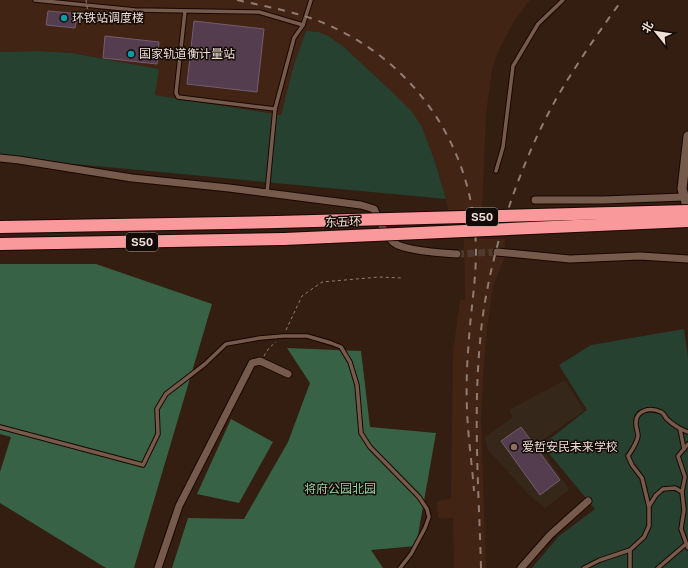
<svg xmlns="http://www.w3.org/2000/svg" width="688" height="568" viewBox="0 0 688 568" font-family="'Public Sans','Noto Sans SC',sans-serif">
<rect width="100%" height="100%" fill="#341d11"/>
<g fill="#412414">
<path d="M 0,0 L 530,0 L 515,20 L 506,36 L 498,52 L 492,70 L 486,114 L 482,214 L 449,214 L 446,199 L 434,159 L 422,127 L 390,90 L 344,47 L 306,31 L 294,64 L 281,115 L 154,95 L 159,69 L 72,53 L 38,51 L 0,52 Z"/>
<path d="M 464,239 L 505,239 L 504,259 L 493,286 L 487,329 L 484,363 L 481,418 L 486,568 L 454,568 L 453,518 L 438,518 L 437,501 L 451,499 L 453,351 L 460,300 L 465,300 Z"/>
</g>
<path fill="#36271b" d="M 565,380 L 584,411 L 538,443 L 569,490 L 545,508 L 530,496 L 488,450 L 485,437 L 513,417 L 509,410 Z"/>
<g fill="#274130">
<path d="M 306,31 L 318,32 L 328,36 L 344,47 L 390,90 L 412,112 L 422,127 L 434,159 L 446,199 L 0,157 L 0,52 L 38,51 L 72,53 L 159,69 L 155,95 L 281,115 L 294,64 Z"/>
<path d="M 684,329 L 688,357 L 688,568 L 532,568 L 559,536 L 595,509 L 542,445 L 587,410 L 559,365 L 591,345 Z"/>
</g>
<g fill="#386246">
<path d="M 0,264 L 96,264 L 212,304 L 134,568 L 106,568 L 0,503 L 0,472 L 11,437 L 0,434 Z"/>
<path d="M 287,348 L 361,351 L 370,427 L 436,433 L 416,546 L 371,550 L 383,568 L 172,568 L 188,518 L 244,519 L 288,442 L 310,383 Z"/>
<path d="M 231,419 L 273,442 L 239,503 L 197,494 Z"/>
</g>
<g fill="#533d4e" stroke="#745c6f">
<path d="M 48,11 L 81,14 L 80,22 L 76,22 L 75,28 L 46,25 Z"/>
<path d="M 194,21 L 264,29 L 257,92 L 187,84 Z"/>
<path d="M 105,36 L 159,42 L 157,64 L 103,58 Z"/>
<path d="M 521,427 L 560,480 L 540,495 L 501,441 Z"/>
</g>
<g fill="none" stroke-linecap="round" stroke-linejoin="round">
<path stroke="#503a2f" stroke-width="7" stroke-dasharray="7 3.5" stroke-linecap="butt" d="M 457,254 L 497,252"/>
<defs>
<g id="lane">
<path d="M 35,0 L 135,10 L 259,12 L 303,25"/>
<path d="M 185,11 L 176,93 L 178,97 L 275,109"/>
<path d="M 496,171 L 503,147 L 513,66 L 538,24 L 563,0"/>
<path d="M 267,193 L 275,109 L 294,38 L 303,25 L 311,0"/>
<path d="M 0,427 L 143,465 L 158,434 L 157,409 L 166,394 L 205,364 L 226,344 L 260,338 L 283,336 L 307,336 L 331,343 L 341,347 L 350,362 L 357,385 L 361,433 L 370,447 L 419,497 L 427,509 L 429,517 L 425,528 L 411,554 L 400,568"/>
<path d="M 680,429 L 684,449"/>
<path d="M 688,444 L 678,456 L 685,477 L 682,492 L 684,510 L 681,529 L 688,548"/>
<path d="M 649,506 L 656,495 L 663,489 L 675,488 L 682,492"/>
<path d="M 630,550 L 630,568"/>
<path d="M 584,568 L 600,560 L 630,550 L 644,537 L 649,526 L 649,507 L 642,478 L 632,465 L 628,456 C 632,450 637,443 638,436 C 638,432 636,428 636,424 C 635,410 650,407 661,412 C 664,413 665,417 667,419 C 673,425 680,429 688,432"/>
<path d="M 658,568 L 686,544"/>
</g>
<g id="street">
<path d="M 0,158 L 19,160 L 132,178 L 229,188 L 361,205 L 374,209 C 379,220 384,233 393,242 C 403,251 443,253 457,254"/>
<path d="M 535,200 L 603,200 L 684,197"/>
<path d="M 497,252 L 570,259 L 640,256 L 688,259"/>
<path d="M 158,568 L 179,506 L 252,363 L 260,361 L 288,374"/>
<path d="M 521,568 L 550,535 L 588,501"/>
</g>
<path id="secondary" d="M 688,136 L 682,189 L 688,209"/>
<g id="highway">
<path d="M 0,227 L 277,222"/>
<path d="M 0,244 L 284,239"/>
</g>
</defs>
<use href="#lane" stroke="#1a0600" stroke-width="5.5"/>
<use href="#street" stroke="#1a0600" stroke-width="9"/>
<use href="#secondary" stroke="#1a0600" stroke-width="11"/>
<use href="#highway" stroke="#1a0600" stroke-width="14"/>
<g stroke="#937f75" stroke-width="1" stroke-dasharray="3 3" stroke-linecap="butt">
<path d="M 88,13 L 116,17 L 116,14 L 127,15"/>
<path d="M 286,330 L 302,296 L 322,282 L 379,277 L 402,278"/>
<path d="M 264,356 L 269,348 L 276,342"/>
</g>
<use href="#lane" stroke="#765b4d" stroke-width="3.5"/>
<use href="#street" stroke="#765b4d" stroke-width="7"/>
<use href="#secondary" stroke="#765b4d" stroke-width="9"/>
<use href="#highway" stroke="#fa999b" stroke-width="12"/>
<g stroke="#907c72" stroke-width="2" stroke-dasharray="7 7" stroke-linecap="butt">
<path d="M 237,0 C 264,6 291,11 316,20 C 413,57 475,147 476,251 C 476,280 471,309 469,338 C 467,362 466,386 467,410 C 468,437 472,464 474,491"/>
<path d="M 481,568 C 479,493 473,417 480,342 C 486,264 517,169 555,101 C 575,66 598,33 622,0"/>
</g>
<defs>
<g id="highway-bridge">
<path d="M 277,222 L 688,211"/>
<path d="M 284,239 L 688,221"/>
</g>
</defs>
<use href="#highway-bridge" stroke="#1a0600" stroke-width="14" stroke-linecap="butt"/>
<path stroke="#937f75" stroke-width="1" stroke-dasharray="3 3" stroke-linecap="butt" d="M 86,0 L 88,13"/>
<use href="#highway-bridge" stroke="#fa999b" stroke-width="12"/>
</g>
<g fill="#0f9aa8" stroke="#140a06" stroke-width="1.5">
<circle cx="64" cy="18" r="4"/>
<circle cx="131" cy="54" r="4"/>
</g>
<circle fill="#8d6e63" stroke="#140a06" stroke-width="1.5" cx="514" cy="447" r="4"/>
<g text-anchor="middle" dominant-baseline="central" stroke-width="3" stroke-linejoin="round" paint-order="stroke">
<g fill="#140a06" stroke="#ad9f98" stroke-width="1">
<rect x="466" y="208" width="32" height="18" rx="3"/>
<rect x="126" y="233" width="32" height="18" rx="3"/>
</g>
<g font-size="11" font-weight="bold" fill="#efdfd7">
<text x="482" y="217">S50</text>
<text x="142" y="242">S50</text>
</g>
<g font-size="12" fill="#efdfd7" stroke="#140a06" text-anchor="start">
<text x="72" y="18">环铁站调度楼</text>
<text x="139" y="54">国家轨道衡计量站</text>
<text x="522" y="447">爱哲安民未来学校</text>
</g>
<g font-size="12" fill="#efdfd7" stroke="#140a06">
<text transform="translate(343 222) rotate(-2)">东五环</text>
</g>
<g font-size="12" fill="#90d4a6" stroke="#140a06">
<text x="340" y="489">将府公园北园</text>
</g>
</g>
<g transform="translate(656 32) rotate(300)" stroke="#140a06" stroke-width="3" paint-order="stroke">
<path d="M0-3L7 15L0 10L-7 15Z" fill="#efdfd7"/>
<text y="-6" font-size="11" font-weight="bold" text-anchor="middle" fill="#efdfd7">北</text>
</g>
</svg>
